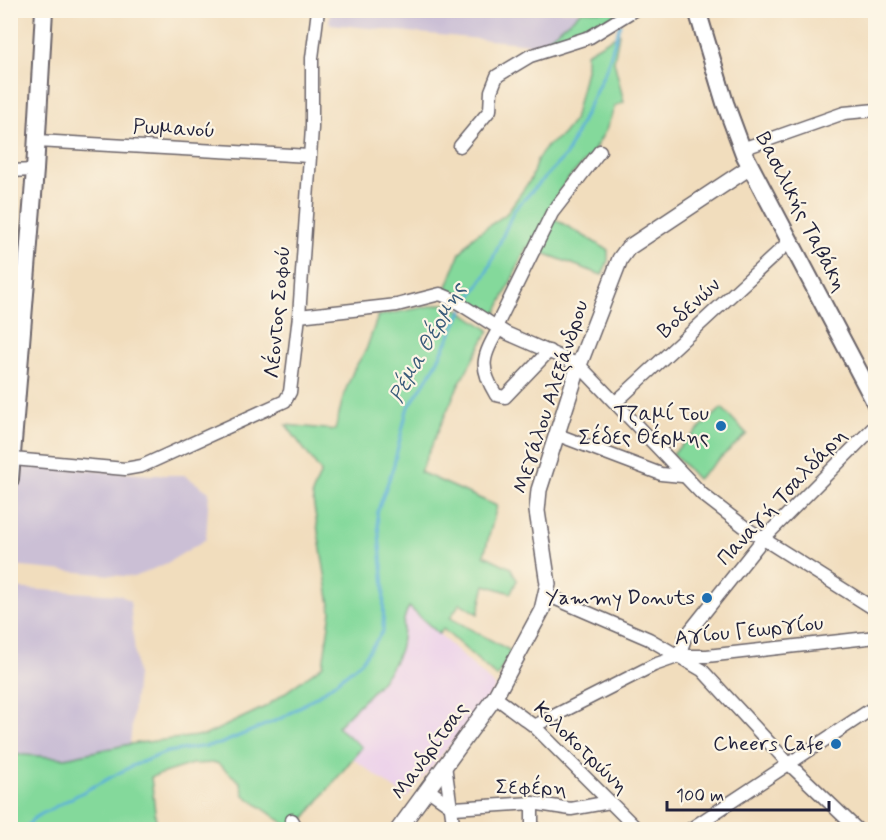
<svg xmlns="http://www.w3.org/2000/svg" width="886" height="840" viewBox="0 0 886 840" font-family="Mynerve,sans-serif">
<rect width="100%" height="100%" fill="#fcf5e5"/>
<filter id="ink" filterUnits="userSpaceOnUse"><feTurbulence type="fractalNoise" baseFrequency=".0167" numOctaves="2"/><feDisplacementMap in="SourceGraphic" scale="12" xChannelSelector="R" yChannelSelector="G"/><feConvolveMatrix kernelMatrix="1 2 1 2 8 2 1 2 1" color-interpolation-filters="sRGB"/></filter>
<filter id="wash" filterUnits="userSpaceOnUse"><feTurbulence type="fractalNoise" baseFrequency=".008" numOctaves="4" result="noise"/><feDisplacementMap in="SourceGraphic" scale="24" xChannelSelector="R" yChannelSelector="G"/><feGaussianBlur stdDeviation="1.35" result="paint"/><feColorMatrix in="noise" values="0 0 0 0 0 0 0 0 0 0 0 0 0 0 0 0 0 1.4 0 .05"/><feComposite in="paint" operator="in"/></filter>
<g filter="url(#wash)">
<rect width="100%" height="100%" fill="#f1ddbd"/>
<path fill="#ecd1ea" d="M 409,606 L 496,687 L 407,798 L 352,758 L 361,747 L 336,727 L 390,669 L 400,650 L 403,615 Z"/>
<g fill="#cbbfd5">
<path d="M 330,11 L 582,11 L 540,45 L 329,24 Z"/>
<path d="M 18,464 L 151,475 L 184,475 L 209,492 L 206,539 L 167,563 L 134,577 L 11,566 Z"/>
<path d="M 10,588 L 121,595 L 130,601 L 137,675 L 130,744 L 65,758 L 11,754 Z"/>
</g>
<g fill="#84d99b" stroke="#537e6b" stroke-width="1.5">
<path d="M 582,11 L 624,11 L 592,26 L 540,45 Z"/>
<path d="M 619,34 L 614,61 L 624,102 L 615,106 L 606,130 L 591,155 L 566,181 L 546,214 L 608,250 L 608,261 L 602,275 L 527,247 L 493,320 L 445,292 L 460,253 L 473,237 L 506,214 L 531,179 L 537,160 L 546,147 L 562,135 L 574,120 L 586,70 L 586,53 Z"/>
<path d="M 441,304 L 450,304 L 489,330 L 458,386 L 420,472 L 497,506 L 484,555 L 511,568 L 517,580 L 511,593 L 485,585 L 478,614 L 460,603 L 450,618 L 511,651 L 497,677 L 443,629 L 439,634 L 409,607 C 400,621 405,637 399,652 C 388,681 357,705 337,727 L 362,747 L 296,829 L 292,829 L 244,795 L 240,782 L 217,763 L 192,764 L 151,777 L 157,829 L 11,829 L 10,754 L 65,758 L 130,744 L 206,735 L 265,707 L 323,665 L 331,611 L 312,494 L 321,472 L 286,425 L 335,430 L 344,394 L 354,369 L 366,350 L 378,316 Z"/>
<path d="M 722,408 L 747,434 L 697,479 L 673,453 Z"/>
</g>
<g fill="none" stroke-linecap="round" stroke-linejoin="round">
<g stroke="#5cb0d8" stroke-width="3">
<path d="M 466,304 L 486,274 L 514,210 L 566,155 L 607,67 L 620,24"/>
<path d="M 24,830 L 34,818 L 132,766 L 167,752 L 220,744 L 284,717 L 323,692 L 361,662 L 383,631 L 384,587 L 377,513 L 393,468 L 407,410 L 435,366 L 463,309"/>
</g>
</g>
</g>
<g filter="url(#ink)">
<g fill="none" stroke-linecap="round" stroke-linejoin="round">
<defs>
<g id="minor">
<path d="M 37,141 L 309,156"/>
<path d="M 460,146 L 490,110 L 491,91 L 497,76 L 530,56 L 590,37 L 634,10"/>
<path d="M 742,149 L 844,113 L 876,110"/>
<path d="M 10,171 L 35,170"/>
<path d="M 299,316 L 397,305 L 440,294 L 452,299 L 506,333 L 579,365 L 702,494 L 746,528 L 876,610"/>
<path d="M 496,327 L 552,213 L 600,151"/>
<path d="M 499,328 C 483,357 478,366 496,395 L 505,397 L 549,351"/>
<path d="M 616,402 L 789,242"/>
<path d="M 558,435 L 661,474 L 682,476"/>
<path d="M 13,459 L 125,469 L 142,466 L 285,401 L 290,392 L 299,316 L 312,128 L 312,58 L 318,10"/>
<path d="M 547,595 L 649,639 L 702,670 L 788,763 L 858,830"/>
<path d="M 680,656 L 685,637 L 763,539 L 876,425"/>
<path d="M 495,697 L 534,726 L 638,830"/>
<path d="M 534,726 L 654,665 L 680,656 L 707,656 L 876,637"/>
<path d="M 445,765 L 454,830"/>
<path d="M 427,789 L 454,808 L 532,803 L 571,809 L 610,802"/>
<path d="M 532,803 L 532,830"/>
<path d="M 292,820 L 298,830"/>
<path d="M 689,830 L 876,706"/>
</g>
<path id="tertiary" d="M 398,830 L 495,697 L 542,610 L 548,584 L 537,511 L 539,490 L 579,365 L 620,259 L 628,248 L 750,167"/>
<g id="secondary">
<path d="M 697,10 L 725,103 L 744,154 L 876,404"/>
<path d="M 10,479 L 35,170 L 44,10"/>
</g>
</defs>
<use href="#minor" stroke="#6a6368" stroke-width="15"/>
<use href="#tertiary" stroke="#6a6368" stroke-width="18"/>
<use href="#secondary" stroke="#6a6368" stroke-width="20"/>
<use href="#minor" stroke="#fff" stroke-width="12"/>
<use href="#tertiary" stroke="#fff" stroke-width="15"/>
<use href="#secondary" stroke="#fff" stroke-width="16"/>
</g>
</g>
<g fill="#1f6fb2" stroke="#fcf5e5" stroke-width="2">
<circle cx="721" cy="426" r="6"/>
<circle cx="707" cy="598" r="6"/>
<circle cx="836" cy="744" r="6"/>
</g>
<g text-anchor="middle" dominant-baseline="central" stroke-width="4.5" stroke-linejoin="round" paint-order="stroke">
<g font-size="21" fill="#22223b" stroke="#fcf5e5">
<text transform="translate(174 129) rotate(3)">Ρωμανού</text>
<text transform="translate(801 212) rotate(63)">Βασιλικής Ταβάκη</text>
<text transform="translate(689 308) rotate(-43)">Βοδενών</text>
<text transform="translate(278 312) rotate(-85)">Λέοντος Σοφού</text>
<text transform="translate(551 397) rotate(-72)">Μεγάλου Αλεξάνδρου</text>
<text transform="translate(782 497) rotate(-47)">Παναγή Τσαλδάρη</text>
<text transform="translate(749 631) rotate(-6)">Αγίου Γεωργίου</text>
<text transform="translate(581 748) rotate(44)">Κολοκοτρώνη</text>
<text transform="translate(430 751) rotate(-54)">Μανδρίτσας</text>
<text transform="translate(531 788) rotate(1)">Σεφέρη</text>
</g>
<g font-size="21" fill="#22223b" stroke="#fcf5e5" text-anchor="end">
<text x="709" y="414">Τζαμί του<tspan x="709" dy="24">Σέδες Θέρμης</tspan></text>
<text x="695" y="598">Yammy Donuts</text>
<text x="824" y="744">Cheers Cafe</text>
</g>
<g font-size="22" font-style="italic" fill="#395b7a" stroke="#fcf5e5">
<text transform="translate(428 343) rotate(-61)">Ρέμα Θέρμης</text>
</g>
</g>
<rect width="886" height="840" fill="none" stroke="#fcf5e5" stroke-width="36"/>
<path d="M667 801v9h162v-9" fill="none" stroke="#22223b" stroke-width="3"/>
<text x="676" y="801" font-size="18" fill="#22223b" stroke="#fcf5e5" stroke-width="4.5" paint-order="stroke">100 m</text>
</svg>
